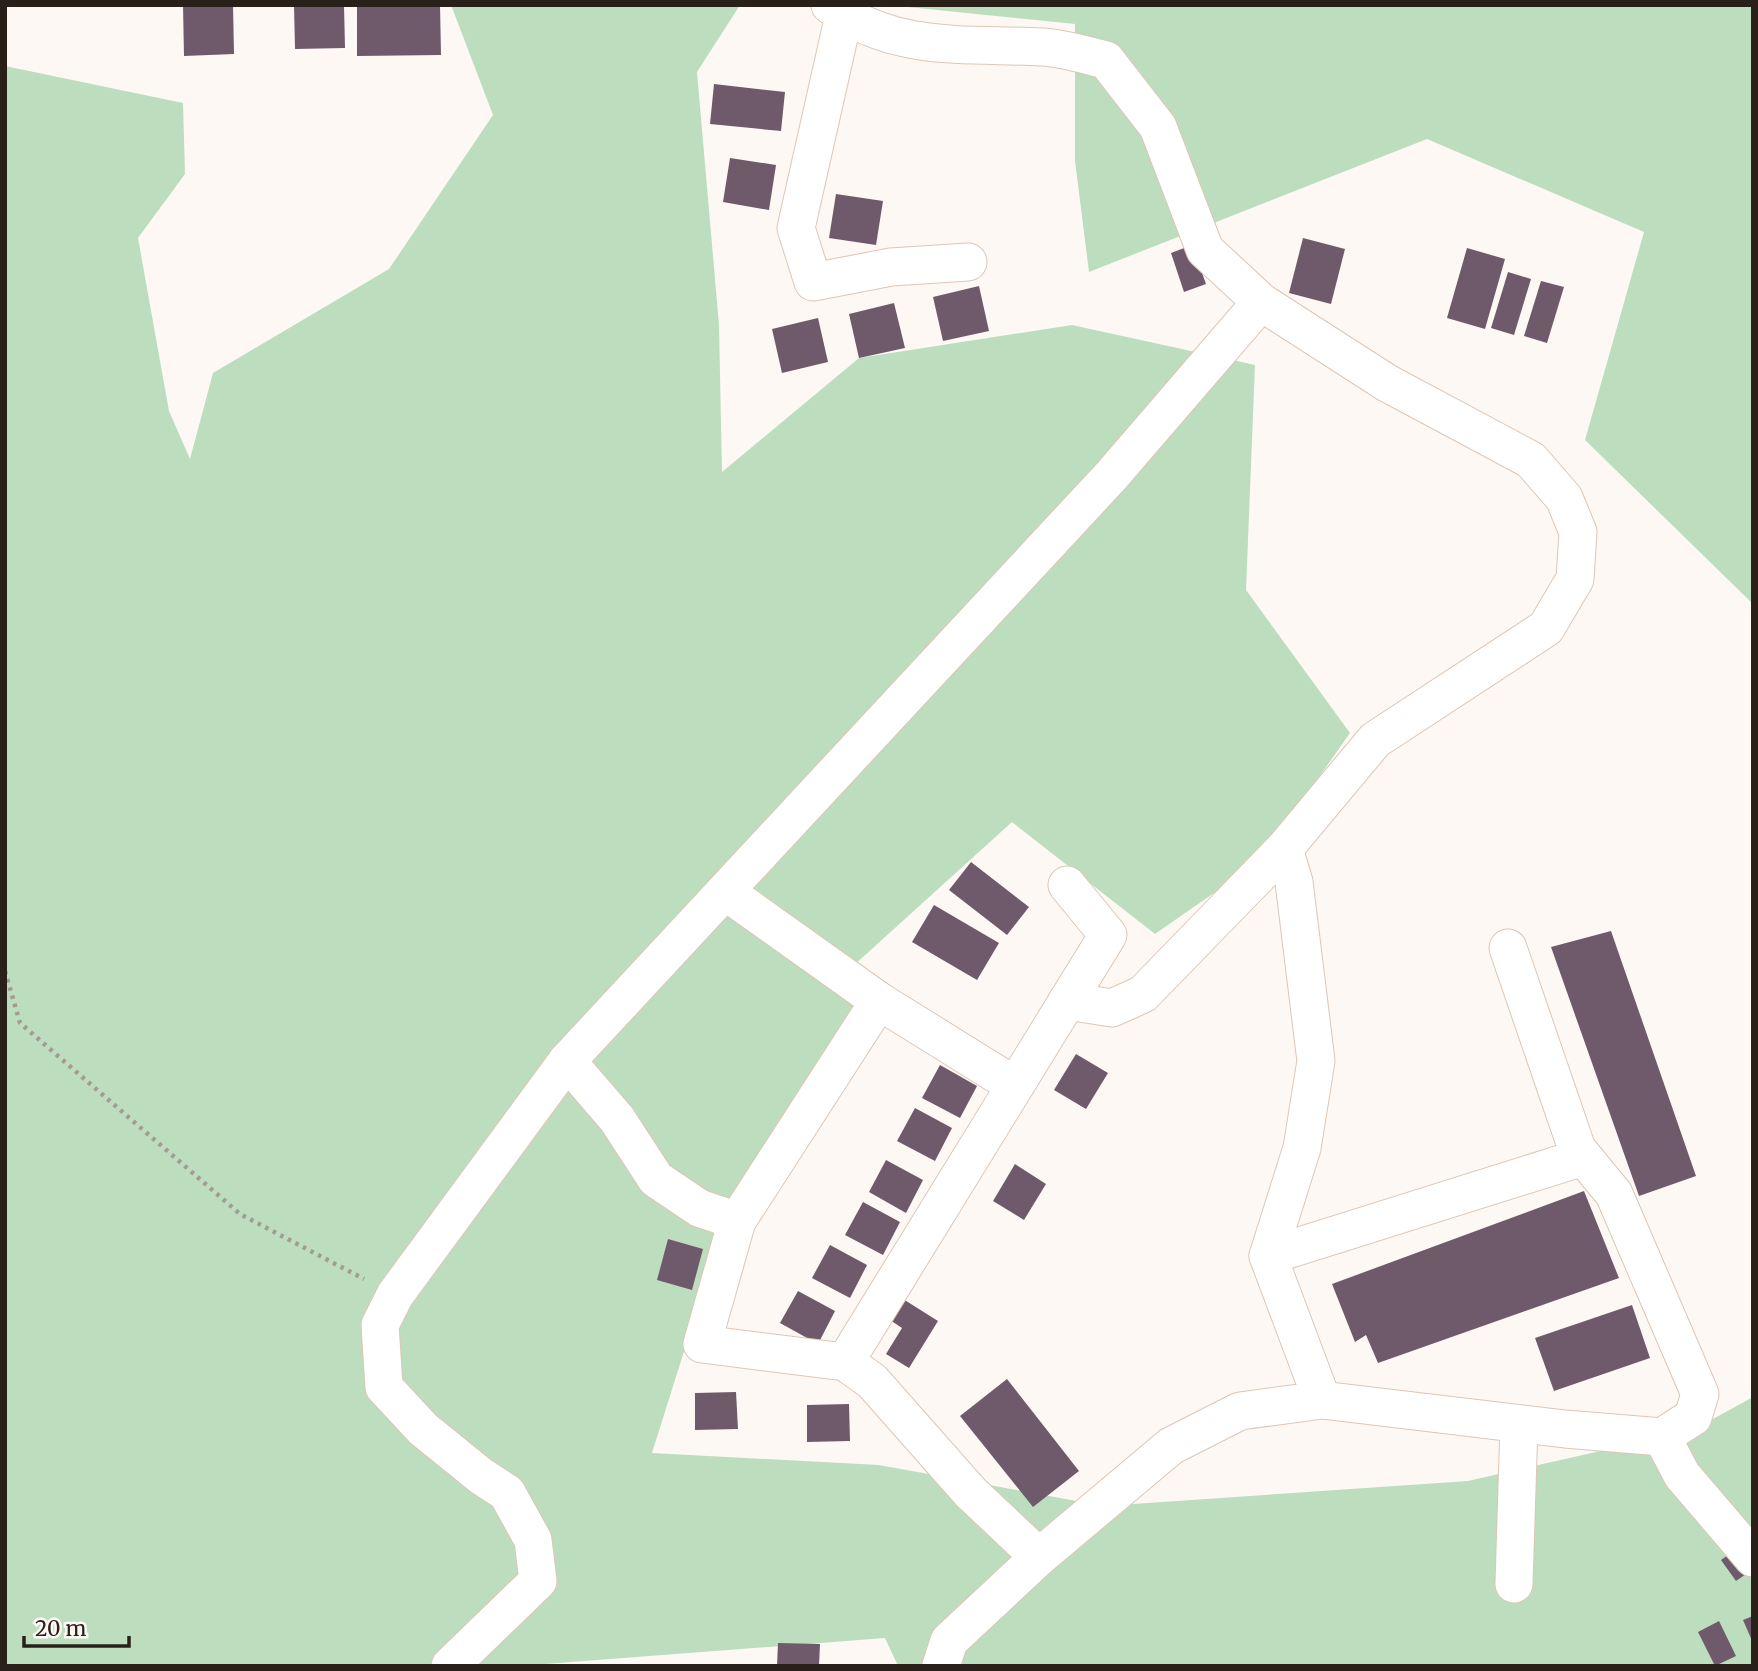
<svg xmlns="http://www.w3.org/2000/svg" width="1758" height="1671" viewBox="0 0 1758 1671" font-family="Merriweather,serif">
<rect width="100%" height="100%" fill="#fdf8f4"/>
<g fill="#bddebe">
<path d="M 451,5 L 740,5 L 697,72 L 719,325 L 722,472 L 859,358 L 1072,325 L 1255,365 L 1246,590 L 1350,733 L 1260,861 L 1155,934 L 1012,822 L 842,976 L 860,1002 L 732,1199 L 652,1453 L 879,1465 L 1104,1506 L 1468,1481 L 1693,1430 L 1753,1397 L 1753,1666 L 898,1666 L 885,1638 L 519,1666 L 5,1666 L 5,66 L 183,103 L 185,174 L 138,238 L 169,411 L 190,459 L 213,373 L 389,269 L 493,115 Z"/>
<path d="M 888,5 L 1753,5 L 1753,604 L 1585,440 L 1644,232 L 1427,139 L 1089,272 L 1075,161 L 1075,24 Z"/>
</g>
<g fill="#6e5a6b">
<path d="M 183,5 L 233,5 L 234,54 L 184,56 Z"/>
<path d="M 294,5 L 344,5 L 345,48 L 295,49 Z"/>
<path d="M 357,5 L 440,5 L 441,55 L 357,56 Z"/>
<path d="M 714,84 L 785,92 L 781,131 L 710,124 Z"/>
<path d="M 730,158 L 776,165 L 769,210 L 723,202 Z"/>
<path d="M 836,194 L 883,201 L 876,245 L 829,238 Z"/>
<path d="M 1303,238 L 1345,249 L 1331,304 L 1289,293 Z"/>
<path d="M 1192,245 L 1206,284 L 1184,292 L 1171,253 Z"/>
<path d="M 1467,248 L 1505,259 L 1485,329 L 1447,318 Z"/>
<path d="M 1508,272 L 1531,279 L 1514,335 L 1491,328 Z"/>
<path d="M 1541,281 L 1564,287 L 1547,343 L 1524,336 Z"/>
<path d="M 979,286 L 989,331 L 943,341 L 933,297 Z"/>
<path d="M 894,303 L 905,348 L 859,358 L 849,314 Z"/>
<path d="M 818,318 L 828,362 L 782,373 L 772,329 Z"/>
<path d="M 971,862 L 1029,907 L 1007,935 L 949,890 Z"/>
<path d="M 934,905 L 999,943 L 977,980 L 912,942 Z"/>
<path d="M 1611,931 L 1696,1176 L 1639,1196 L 1551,947 Z"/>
<path d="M 1076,1054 L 1108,1073 L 1086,1109 L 1054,1090 Z"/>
<path d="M 940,1065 L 977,1086 L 960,1118 L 922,1098 Z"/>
<path d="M 915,1108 L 952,1128 L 935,1161 L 897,1141 Z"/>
<path d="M 886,1160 L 923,1180 L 906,1213 L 869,1192 Z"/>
<path d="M 1015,1164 L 1046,1184 L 1024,1220 L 993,1201 Z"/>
<path d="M 1584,1191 L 1619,1278 L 1378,1363 L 1366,1335 L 1355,1342 L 1332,1284 Z"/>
<path d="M 863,1202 L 900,1222 L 883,1255 L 845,1235 Z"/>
<path d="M 668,1239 L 703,1249 L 692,1290 L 657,1280 Z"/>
<path d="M 830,1245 L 867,1265 L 850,1298 L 812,1278 Z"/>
<path d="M 798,1291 L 835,1311 L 818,1344 L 780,1323 Z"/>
<path d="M 903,1299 L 938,1321 L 909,1368 L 886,1354 L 902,1328 L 890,1320 Z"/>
<path d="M 1632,1305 L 1650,1358 L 1554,1391 L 1535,1338 Z"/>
<path d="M 1007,1379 L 1079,1471 L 1033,1507 L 960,1416 Z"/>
<path d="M 736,1392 L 738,1429 L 695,1430 L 695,1393 Z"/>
<path d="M 849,1404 L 850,1441 L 807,1442 L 807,1405 Z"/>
<path d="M 1734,1551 L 1749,1572 L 1736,1581 L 1721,1560 Z"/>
<path d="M 1753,1616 L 1753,1643 L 1743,1620 Z"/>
<path d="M 1719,1621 L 1736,1656 L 1715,1666 L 1698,1632 Z"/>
<path d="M 778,1643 L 820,1644 L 819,1666 L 777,1666 Z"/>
</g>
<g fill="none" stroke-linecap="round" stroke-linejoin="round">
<defs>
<g id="minor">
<path d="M 830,5 C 896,53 967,43 1042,47 C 1063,48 1085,55 1106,60 L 1158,127 L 1205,250 L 1261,302 L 1387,383 L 1531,460 L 1564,498 L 1578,532 L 1575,579 L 1546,628 L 1375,740 L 1284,849 L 1294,882 L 1316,1061 L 1302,1148 L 1268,1256 L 1322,1400 L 1240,1411 L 1171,1446 L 1039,1557 L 949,1641 L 941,1666"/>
<path d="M 844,15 L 796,228 L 813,282 L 891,267 L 968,262"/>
<path d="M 726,892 L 879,1001 L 737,1221 L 702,1344 L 845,1362 L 872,1381 L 970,1492 L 1039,1557"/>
<path d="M 879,1001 L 1014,1085"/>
<path d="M 1067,1001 L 1112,1008 L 1143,994 L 1284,849"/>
<path d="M 567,1061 L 617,1119 L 656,1179 L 699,1208 L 737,1221"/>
<path d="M 1268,1256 L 1583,1157"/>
<path d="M 845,1362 L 1108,935 L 1067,885"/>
<path d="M 1322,1400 L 1565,1429 L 1662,1437 L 1693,1417 L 1700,1394 L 1614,1194 L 1577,1149 L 1508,948"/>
<path d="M 1662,1437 L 1682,1475 L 1753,1558"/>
<path d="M 1514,1584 L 1519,1424"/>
<path d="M 450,1666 L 538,1581 L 533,1540 L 507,1493 L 481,1476 L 423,1429 L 384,1387 L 380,1325 L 395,1295 L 567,1061 L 1112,475 L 1261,302"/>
</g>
</defs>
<use href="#minor" stroke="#dec6b4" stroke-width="39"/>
<path stroke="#a29b96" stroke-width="4.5" stroke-dasharray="3.5 5" stroke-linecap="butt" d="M 5,971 L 20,1023 L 240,1214 L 364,1279"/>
<use href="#minor" stroke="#fff" stroke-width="37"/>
</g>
<rect width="1758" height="1671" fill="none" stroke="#292019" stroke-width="14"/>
<path d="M24 1636v10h105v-10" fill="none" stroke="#292019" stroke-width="3.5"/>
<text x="35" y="1636" font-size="21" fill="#292019" stroke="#fdf8f4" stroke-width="5" paint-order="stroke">20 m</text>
</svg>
